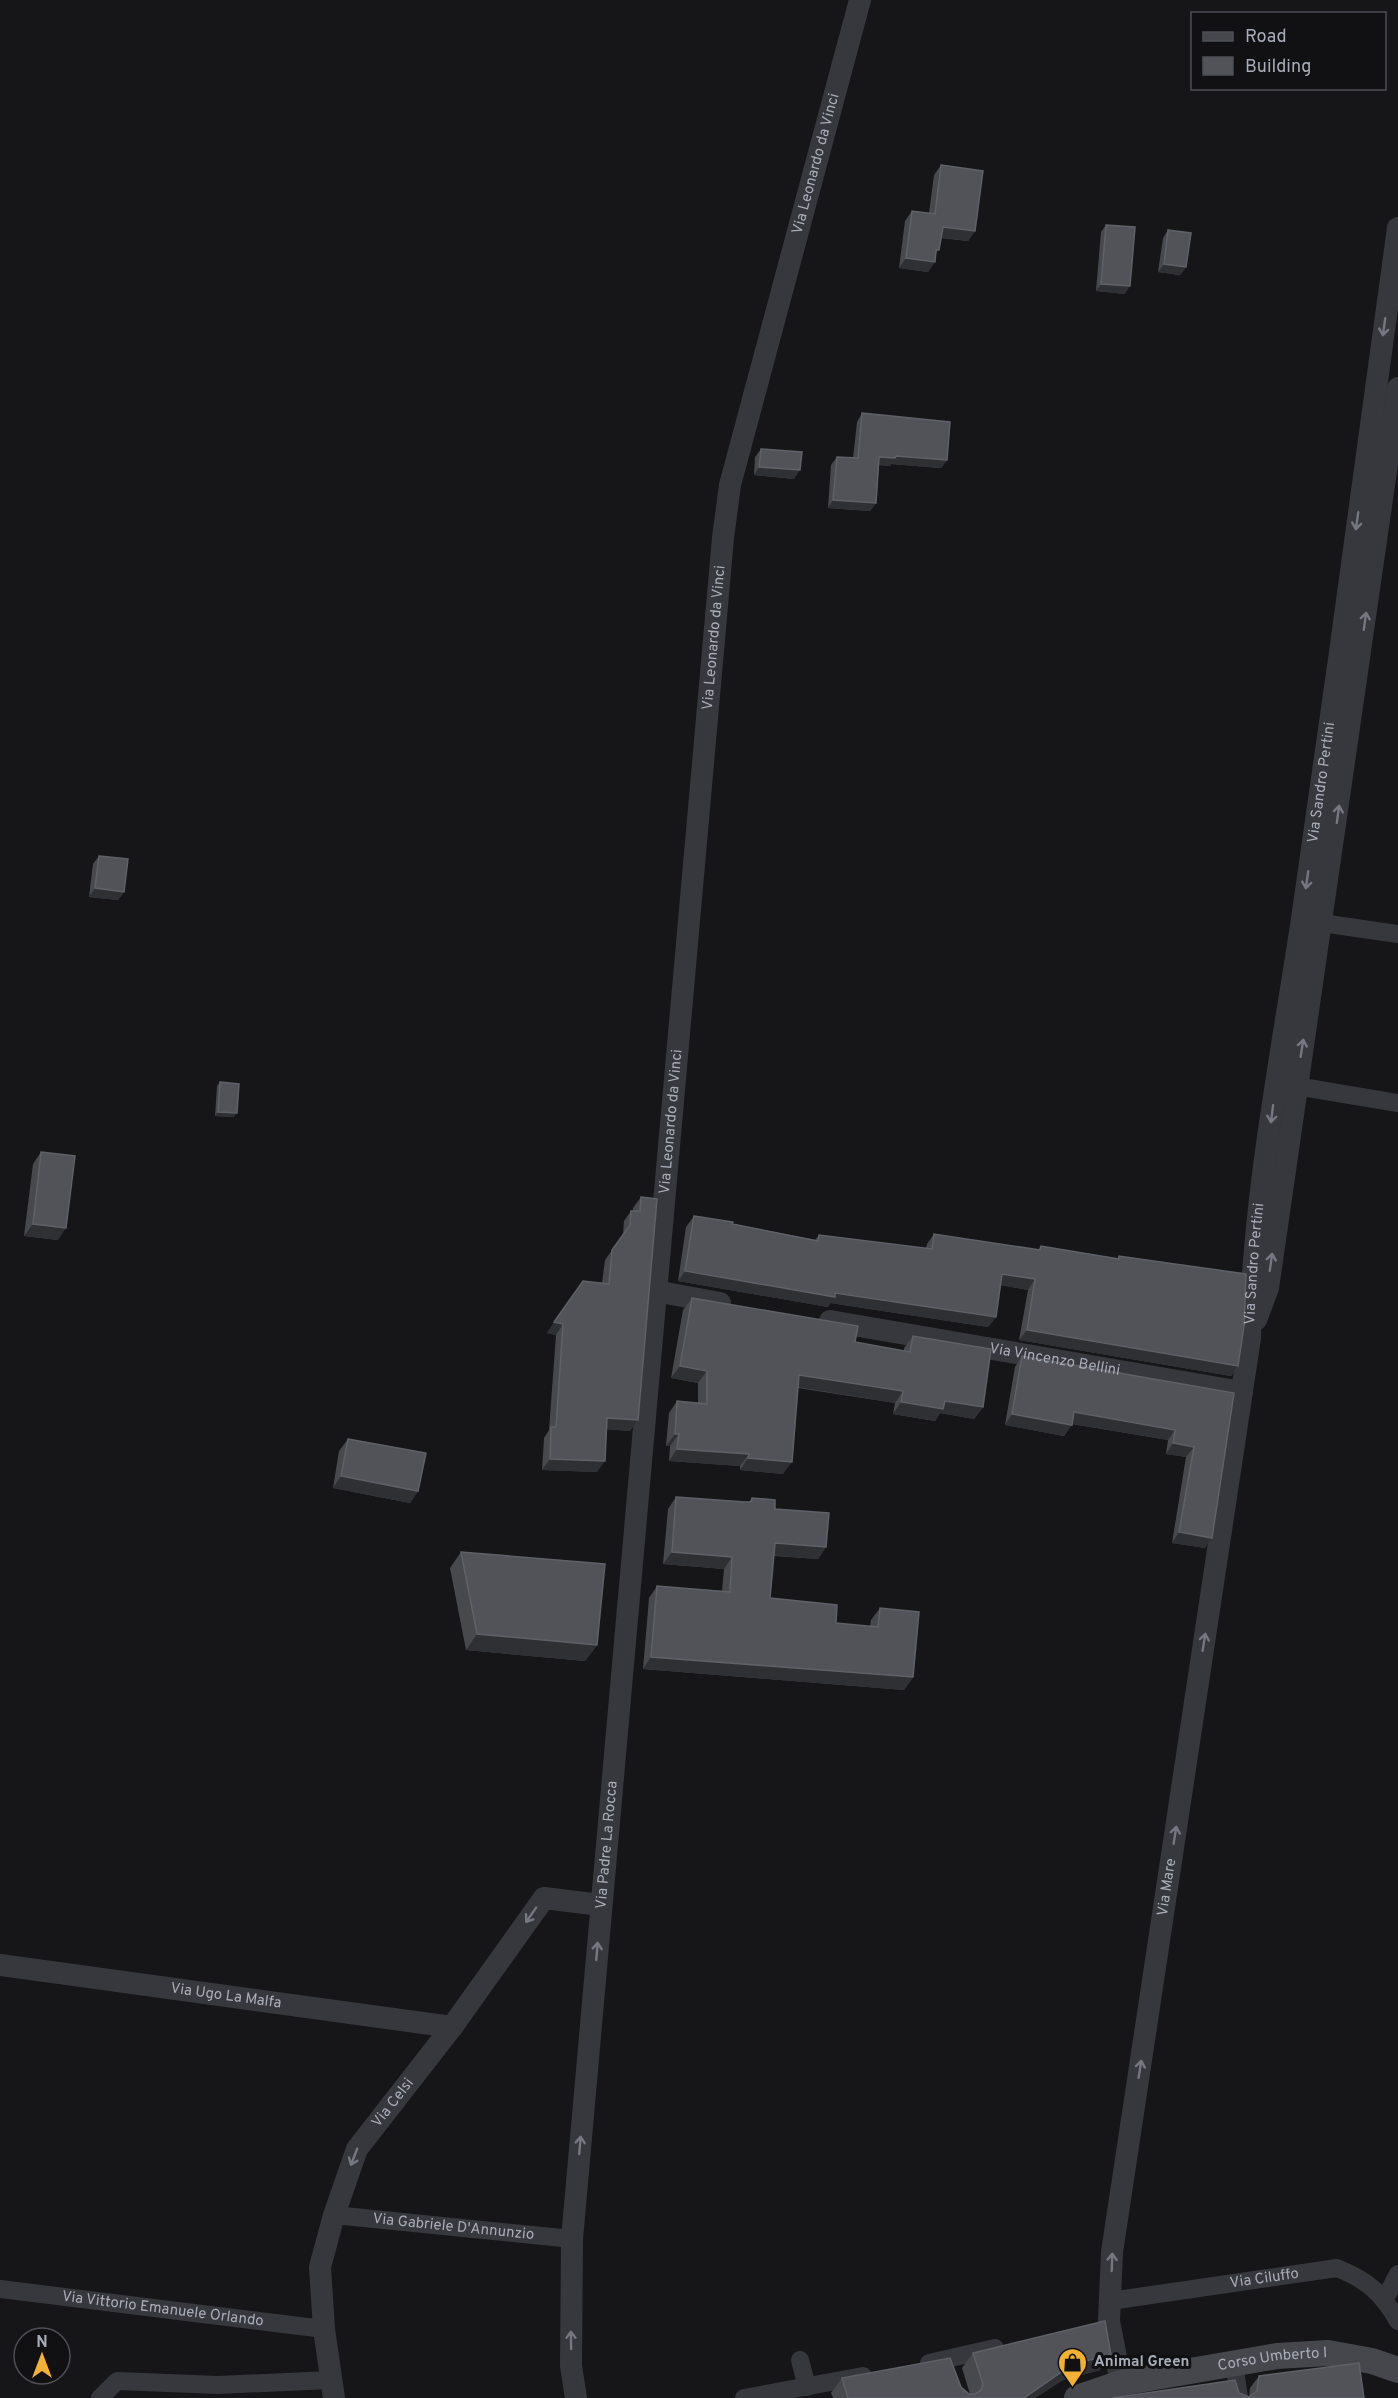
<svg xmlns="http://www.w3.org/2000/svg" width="1398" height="2398" viewBox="0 0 1398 2398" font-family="Overpass,sans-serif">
<rect width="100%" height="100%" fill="#161618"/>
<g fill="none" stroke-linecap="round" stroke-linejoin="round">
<g stroke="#37383d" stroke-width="18">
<path d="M 1308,921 L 1398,934"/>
<path d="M 1284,1084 L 1398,1103"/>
<path id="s1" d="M 334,2215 L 572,2239"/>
<path id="s2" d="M 0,2289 L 324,2329"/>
<path d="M 1385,2299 L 1398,2274"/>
<path id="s3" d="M 1110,2301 L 1337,2268 C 1367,2280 1382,2293 1398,2321"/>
<path d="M 800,2360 L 807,2387"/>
<path d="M 1234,2362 L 1239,2398"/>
<path d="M 929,2363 L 995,2348"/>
<path d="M 100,2398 L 117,2381 L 218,2385 L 330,2380"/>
<path d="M 744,2398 L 863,2376"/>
</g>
<g stroke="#37383d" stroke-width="22">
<path d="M 655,1291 L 720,1303"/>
<path d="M 1256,1320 L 1268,1288 L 1398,388"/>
<path id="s4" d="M 830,1321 L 1242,1392"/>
<path id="s5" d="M 0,1965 L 452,2027"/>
<path id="s6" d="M 1121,2383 L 1109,2321 L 1112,2252 L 1250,1338 C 1253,1197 1281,1058 1302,919 C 1336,689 1366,458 1398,228"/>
<path id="s7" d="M 334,2398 L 324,2329 L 320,2267 L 334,2215 L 357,2149 L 452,2027 L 544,1898 L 601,1905"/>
<path id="s8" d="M 576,2398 L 571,2366 L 572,2239 L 723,538 L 730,485 L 860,0"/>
</g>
<path stroke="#45474d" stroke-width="26" id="s9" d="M 1077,2398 L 1121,2383 L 1277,2356 L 1328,2353 L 1372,2361 L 1398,2370"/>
</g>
<g fill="#47494d">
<path d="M 941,165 L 975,231 L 968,241 L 941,238 L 936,255 L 928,272 L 899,268 L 905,221 L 912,211 L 929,213 L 934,175 Z"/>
<path d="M 1106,225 L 1125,294 L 1096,291 L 1101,232 Z"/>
<path d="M 1168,230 L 1186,267 L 1180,275 L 1158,272 L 1163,238 Z"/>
<path d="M 862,413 L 947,460 L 941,468 L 891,464 L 890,466 L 879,465 L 876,503 L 870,511 L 828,508 L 831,465 L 837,457 L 853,458 L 857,422 Z"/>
<path d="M 761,449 L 794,479 L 754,475 L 755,457 Z"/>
<path d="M 99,856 L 124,892 L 118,900 L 89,897 L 93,864 Z"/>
<path d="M 220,1082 L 234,1117 L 215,1116 L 217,1086 Z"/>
<path d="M 41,1152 L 58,1240 L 24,1236 L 33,1164 Z"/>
<path d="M 641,1197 L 630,1431 L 606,1429 L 597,1472 L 542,1470 L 544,1438 L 549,1430 L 556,1335 L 547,1333 L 583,1281 L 602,1283 L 605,1260 L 623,1235 L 624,1221 L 631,1211 L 633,1211 L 633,1208 Z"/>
<path d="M 694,1216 L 815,1240 L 819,1235 L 926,1248 L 927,1244 L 934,1234 L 1038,1250 L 1041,1246 L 1117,1259 L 1119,1256 L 1238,1366 L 1231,1376 L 1019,1340 L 1028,1290 L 1000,1285 L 996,1317 L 988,1327 L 830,1303 L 828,1307 L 678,1281 L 686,1227 Z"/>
<path d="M 692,1298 L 855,1342 L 904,1351 L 904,1348 L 913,1336 L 983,1407 L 974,1419 L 940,1413 L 935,1421 L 893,1414 L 895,1403 L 798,1388 L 783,1474 L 740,1470 L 740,1466 L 669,1461 L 670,1446 L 666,1446 L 669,1413 L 677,1401 L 698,1403 L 698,1383 L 671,1378 L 683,1310 Z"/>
<path d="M 1022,1356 L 1234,1393 L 1205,1548 L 1172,1543 L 1186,1457 L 1166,1454 L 1168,1440 L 1072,1424 L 1064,1436 L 1005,1425 L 1015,1367 Z"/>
<path d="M 348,1439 L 418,1491 L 410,1503 L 333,1488 L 339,1451 Z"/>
<path d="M 676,1497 L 749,1502 L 752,1498 L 775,1509 L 826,1547 L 818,1559 L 774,1556 L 770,1598 L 836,1623 L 870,1627 L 871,1620 L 880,1608 L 913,1677 L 904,1690 L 643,1669 L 649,1598 L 657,1586 L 722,1591 L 724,1569 L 663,1564 L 668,1509 Z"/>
<path d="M 461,1552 L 597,1645 L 585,1661 L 466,1650 L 450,1568 Z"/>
<path d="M 973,2353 L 1100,2370 L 1063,2380 L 1035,2398 L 833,2398 L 831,2393 L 842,2378 L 961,2387 L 970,2394 L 962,2368 Z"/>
<path d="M 1259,2376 L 1364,2398 L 1112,2398 L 1239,2393 L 1249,2397 L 1250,2388 Z"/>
</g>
<g fill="#2f3033">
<path d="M 943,227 L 975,231 L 968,241 L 936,237 Z"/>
<path d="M 906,258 L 935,262 L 928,272 L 899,268 Z"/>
<path d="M 1164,264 L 1186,267 L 1180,275 L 1158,272 Z"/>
<path d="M 1101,284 L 1130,286 L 1125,294 L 1096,291 Z"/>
<path d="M 896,456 L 947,460 L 941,468 L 891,464 L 890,466 L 874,465 L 879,457 Z"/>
<path d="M 759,467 L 800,470 L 794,479 L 754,475 Z"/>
<path d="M 833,500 L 876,503 L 870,511 L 828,508 Z"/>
<path d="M 95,888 L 124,892 L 118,900 L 89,897 Z"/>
<path d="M 218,1112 L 237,1113 L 234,1117 L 215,1116 Z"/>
<path d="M 33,1224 L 66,1228 L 58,1240 L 24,1236 Z"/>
<path d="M 685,1271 L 835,1293 L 996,1317 L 988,1327 L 830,1303 L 828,1307 L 678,1281 Z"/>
<path d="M 1002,1274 L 1035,1279 L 1028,1290 L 995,1284 Z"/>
<path d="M 554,1322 L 563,1324 L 556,1335 L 547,1333 Z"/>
<path d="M 1027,1330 L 1238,1366 L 1231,1376 L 1019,1340 Z"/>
<path d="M 680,1366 L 707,1371 L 698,1383 L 671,1378 Z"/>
<path d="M 799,1375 L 903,1391 L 895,1403 L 791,1386 Z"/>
<path d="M 945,1401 L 983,1407 L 974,1419 L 940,1413 L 935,1421 L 893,1414 L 901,1402 Z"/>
<path d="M 1074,1412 L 1175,1430 L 1168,1440 L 1067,1423 Z"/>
<path d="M 1012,1414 L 1072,1425 L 1064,1436 L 1005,1425 Z"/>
<path d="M 607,1418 L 638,1420 L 630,1431 L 599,1429 Z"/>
<path d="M 675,1434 L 679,1434 L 670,1446 L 666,1446 Z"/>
<path d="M 1173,1443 L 1194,1447 L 1186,1457 L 1166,1454 Z"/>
<path d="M 677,1449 L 749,1454 L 740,1466 L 669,1461 Z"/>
<path d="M 748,1458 L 792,1462 L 783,1474 L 740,1470 Z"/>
<path d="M 550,1459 L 605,1461 L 597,1472 L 542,1470 Z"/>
<path d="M 341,1476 L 418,1491 L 410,1503 L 333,1488 Z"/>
<path d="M 1179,1532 L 1212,1538 L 1205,1548 L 1172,1543 Z"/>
<path d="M 775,1543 L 826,1547 L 818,1559 L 766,1555 Z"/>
<path d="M 672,1552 L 732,1557 L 724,1569 L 663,1564 Z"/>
<path d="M 477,1634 L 597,1645 L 585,1661 L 466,1650 Z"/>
<path d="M 651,1657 L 913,1677 L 904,1690 L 643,1669 Z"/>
<path d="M 1111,2355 L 1100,2370 L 1063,2380 L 1035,2398 L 1024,2398 L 1073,2364 Z"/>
</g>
<g fill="#525359" stroke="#5f6168" stroke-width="1.5">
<path d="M 941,165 L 983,171 L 975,231 L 943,227 L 939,250 L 936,250 L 935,262 L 906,258 L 912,211 L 935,214 Z"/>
<path d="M 1106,225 L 1135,227 L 1130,286 L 1101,284 Z"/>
<path d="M 1168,230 L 1191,233 L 1186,267 L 1164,264 Z"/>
<path d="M 862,413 L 950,422 L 947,460 L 896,456 L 895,458 L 879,457 L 876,503 L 833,500 L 837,457 L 858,458 Z"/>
<path d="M 761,449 L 802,452 L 800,470 L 759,467 Z"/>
<path d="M 99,856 L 128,859 L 124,892 L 95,888 Z"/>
<path d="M 220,1082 L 239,1084 L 237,1113 L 218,1112 Z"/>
<path d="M 41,1152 L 75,1156 L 66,1228 L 33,1224 Z"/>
<path d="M 641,1197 L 657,1199 L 638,1420 L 607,1418 L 605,1461 L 550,1459 L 551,1427 L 556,1427 L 563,1324 L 554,1322 L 583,1281 L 609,1284 L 612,1250 L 630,1225 L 631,1211 L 640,1211 Z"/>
<path d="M 694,1216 L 733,1222 L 732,1224 L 818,1241 L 819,1235 L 932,1249 L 934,1234 L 1040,1250 L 1041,1246 L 1119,1259 L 1119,1256 L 1246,1274 L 1244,1326 L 1238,1366 L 1027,1330 L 1035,1279 L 1002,1274 L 996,1317 L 835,1293 L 835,1297 L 685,1271 Z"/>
<path d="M 692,1298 L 858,1326 L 855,1342 L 910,1352 L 913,1336 L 991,1349 L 983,1407 L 945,1401 L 943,1409 L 901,1402 L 903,1391 L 799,1375 L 792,1462 L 748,1458 L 749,1454 L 677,1449 L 679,1434 L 675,1434 L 677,1401 L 707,1404 L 707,1371 L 680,1366 Z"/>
<path d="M 1022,1356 L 1234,1393 L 1212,1538 L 1179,1532 L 1194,1447 L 1173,1443 L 1175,1430 L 1074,1412 L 1072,1425 L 1012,1414 Z"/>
<path d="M 348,1439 L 426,1453 L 418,1491 L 341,1476 Z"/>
<path d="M 676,1497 L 745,1502 L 751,1502 L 752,1498 L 775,1500 L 775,1509 L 829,1513 L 826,1547 L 775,1543 L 770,1598 L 837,1605 L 836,1623 L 878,1627 L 880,1608 L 919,1612 L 913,1677 L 651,1657 L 657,1586 L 730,1592 L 732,1557 L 672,1552 Z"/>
<path d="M 461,1552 L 605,1564 L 597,1645 L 477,1634 Z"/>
<path d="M 1105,2321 L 1111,2355 L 1073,2364 L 1024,2398 L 848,2398 L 842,2378 L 950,2358 L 961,2387 L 969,2394 L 975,2394 L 981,2390 L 983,2384 L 973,2353 Z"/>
<path d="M 1359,2363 L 1364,2398 L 1112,2398 L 1235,2380 L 1239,2393 L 1249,2397 L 1257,2391 L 1259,2376 Z"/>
</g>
<defs><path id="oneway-shaft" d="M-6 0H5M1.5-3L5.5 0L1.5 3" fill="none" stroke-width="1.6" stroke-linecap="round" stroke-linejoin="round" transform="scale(1.5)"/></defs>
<g stroke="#757881">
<use href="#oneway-shaft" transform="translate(1384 327) rotate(98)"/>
<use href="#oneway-shaft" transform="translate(1357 521) rotate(98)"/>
<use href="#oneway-shaft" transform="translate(1365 621) rotate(-82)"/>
<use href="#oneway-shaft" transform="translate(1338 814) rotate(-82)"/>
<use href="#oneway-shaft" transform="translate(1307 880) rotate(98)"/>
<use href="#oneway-shaft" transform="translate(1302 1048) rotate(-81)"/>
<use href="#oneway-shaft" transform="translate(1272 1114) rotate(97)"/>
<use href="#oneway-shaft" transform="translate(1271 1262) rotate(-82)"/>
<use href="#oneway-shaft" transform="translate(1204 1642) rotate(-81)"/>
<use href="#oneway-shaft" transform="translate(1175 1835) rotate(-81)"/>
<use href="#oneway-shaft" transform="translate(531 1915) rotate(125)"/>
<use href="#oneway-shaft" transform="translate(597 1951) rotate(-85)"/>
<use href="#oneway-shaft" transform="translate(1140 2069) rotate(-81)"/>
<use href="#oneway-shaft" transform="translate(580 2145) rotate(-85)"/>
<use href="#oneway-shaft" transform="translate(354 2157) rotate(111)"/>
<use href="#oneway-shaft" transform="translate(1112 2262) rotate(-88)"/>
<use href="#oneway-shaft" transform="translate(571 2340) rotate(-91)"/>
</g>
<defs>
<symbol id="shop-pin" viewBox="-11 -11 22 30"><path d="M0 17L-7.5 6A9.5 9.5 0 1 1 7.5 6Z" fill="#f2b134" stroke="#111113"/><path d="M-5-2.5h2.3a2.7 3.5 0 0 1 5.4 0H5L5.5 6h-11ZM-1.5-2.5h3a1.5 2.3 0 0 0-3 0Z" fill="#111"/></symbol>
</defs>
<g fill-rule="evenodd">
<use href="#shop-pin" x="1056" y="2346" width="33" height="45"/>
</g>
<g text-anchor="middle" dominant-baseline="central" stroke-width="6" stroke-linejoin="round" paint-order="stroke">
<g font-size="15" fill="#a8adb8" stroke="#111113">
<text stroke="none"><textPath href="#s8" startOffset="2253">Via Leonardo da Vinci</textPath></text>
<text stroke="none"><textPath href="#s8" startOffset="1767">Via Leonardo da Vinci</textPath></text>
<text stroke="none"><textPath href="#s6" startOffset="1617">Via Sandro Pertini</textPath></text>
<text stroke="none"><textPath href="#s8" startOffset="1281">Via Leonardo da Vinci</textPath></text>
<text stroke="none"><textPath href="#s6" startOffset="1131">Via Sandro Pertini</textPath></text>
<text stroke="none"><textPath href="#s4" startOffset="228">Via Vincenzo Bellini</textPath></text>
<text stroke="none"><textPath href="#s8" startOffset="555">Via Padre La Rocca</textPath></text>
<text stroke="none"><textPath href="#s6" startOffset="501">Via Mare</textPath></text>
<text stroke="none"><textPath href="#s5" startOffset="228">Via Ugo La Malfa</textPath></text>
<text stroke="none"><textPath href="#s7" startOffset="314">Via Celsi</textPath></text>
<text stroke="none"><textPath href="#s1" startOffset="120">Via Gabriele D'Annunzio</textPath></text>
<text stroke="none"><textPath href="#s3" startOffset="156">Via Ciluffo</textPath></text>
<text stroke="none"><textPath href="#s2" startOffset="164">Via Vittorio Emanuele Orlando</textPath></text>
<text stroke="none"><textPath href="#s9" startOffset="200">Corso Umberto I</textPath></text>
</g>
<g font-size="15" font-weight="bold" fill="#a8adb8" stroke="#111113" text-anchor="start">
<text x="1094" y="2362">Animal Green</text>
</g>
</g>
<rect x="1191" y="12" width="195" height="78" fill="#111113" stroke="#4d4f55" stroke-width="1.5"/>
<rect x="1203" y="32" width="30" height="9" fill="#45474d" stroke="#4d4f55" stroke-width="1.5"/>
<text x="1245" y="42" font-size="18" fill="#a8adb8">Road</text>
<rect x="1203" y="57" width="30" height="18" fill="#525359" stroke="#4d4f55" stroke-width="1.5"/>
<text x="1245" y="72" font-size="18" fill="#a8adb8">Building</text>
<g transform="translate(42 2356)"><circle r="28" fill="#111113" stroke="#4d4f55" stroke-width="1.5"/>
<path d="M0-4.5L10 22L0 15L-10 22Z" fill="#f2b134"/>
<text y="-9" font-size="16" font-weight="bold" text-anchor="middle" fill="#a8adb8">N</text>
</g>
</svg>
